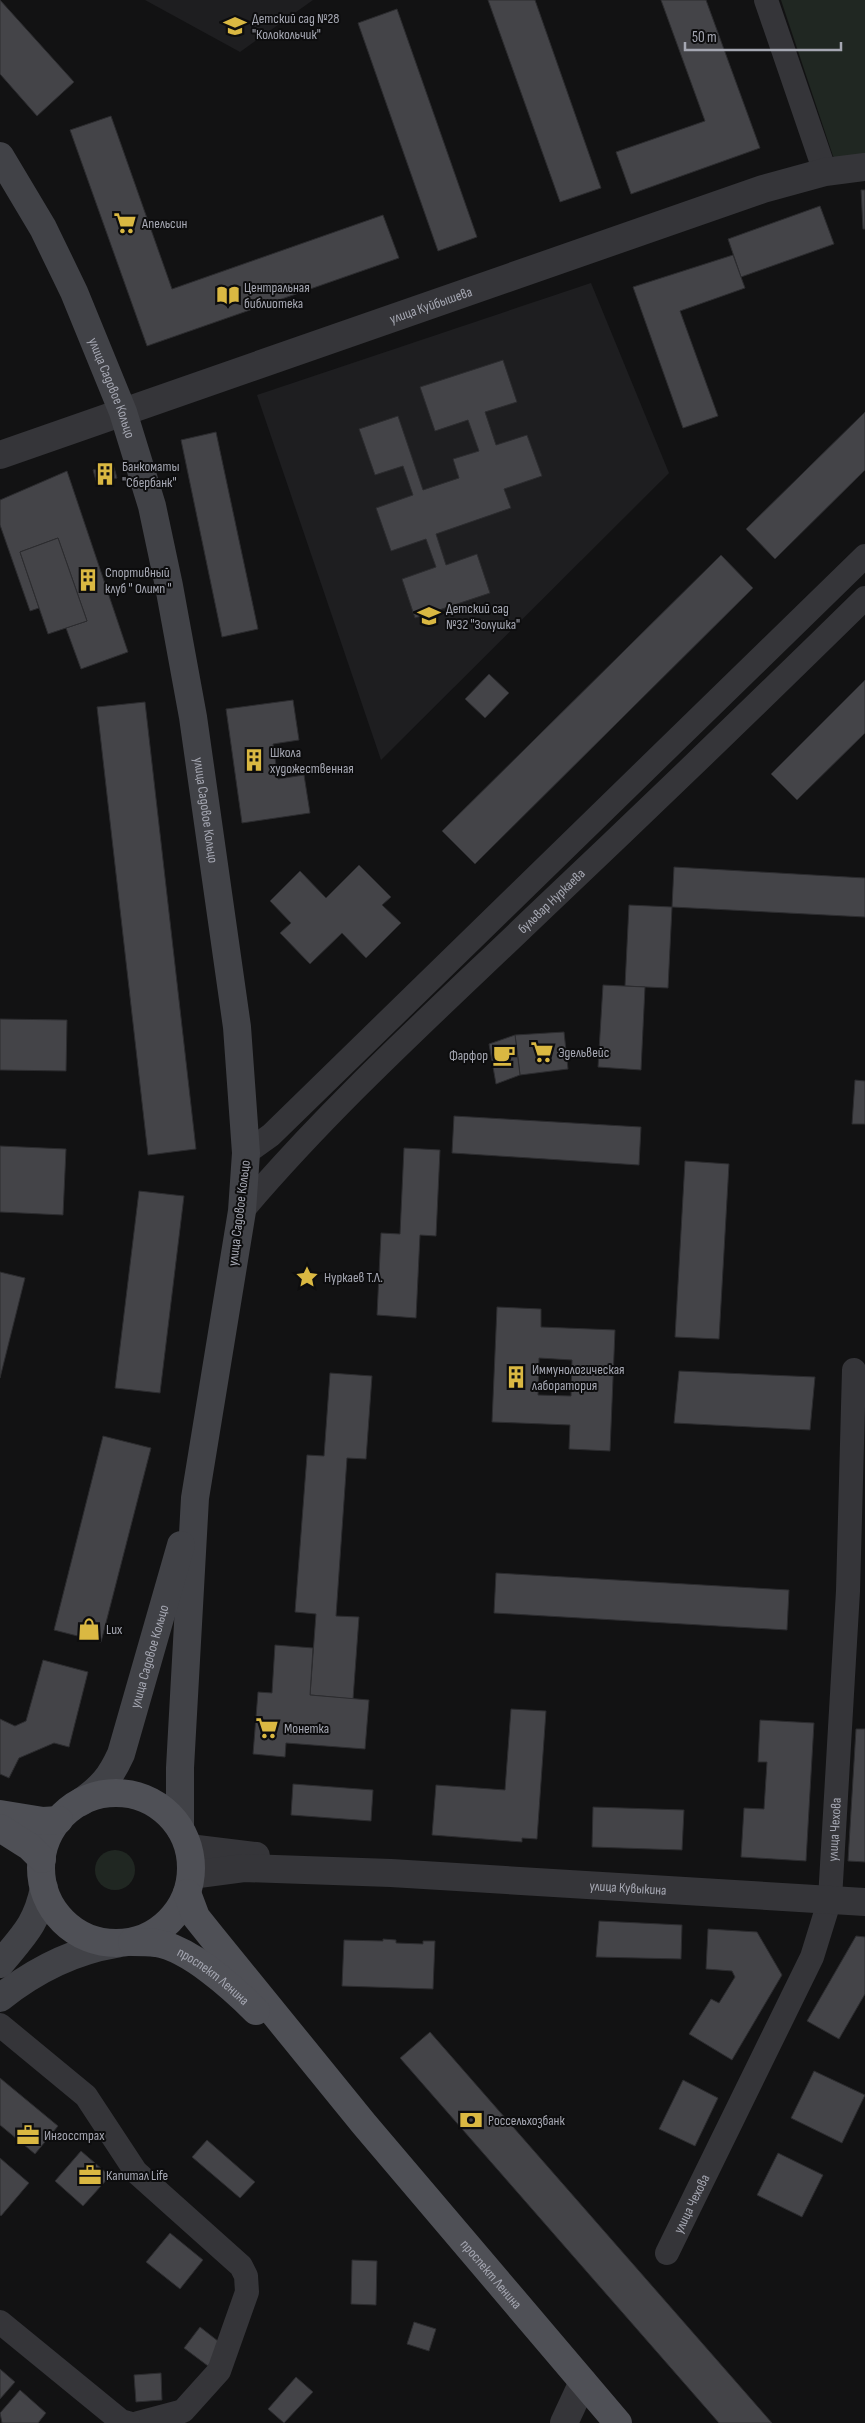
<svg xmlns="http://www.w3.org/2000/svg" width="865" height="2423" viewBox="0 0 865 2423" font-family="'Sofia Sans Condensed',sans-serif">
<rect width="100%" height="100%" fill="#121213"/>
<g fill="#1e1e20">
<path d="M 145,0 L 313,0 L 240,52 Z"/>
<path d="M 591,283 L 669,473 L 381,760 L 257,395 Z"/>
</g>
<g fill="#202722">
<path d="M 781,0 L 865,0 L 865,157 L 836,159 L 833,156 Z"/>
<circle cx="115" cy="1870" r="20"/>
</g>
<g fill="#444448" stroke="#2c2c2f" fill-rule="evenodd">
<path d="M 0,0 L 74,82 L 37,116 L 0,74 Z"/>
<path d="M 488,0 L 535,0 L 601,188 L 560,202 Z"/>
<path d="M 661,0 L 706,0 L 760,148 L 631,194 L 616,152 L 705,121 Z"/>
<path d="M 397,9 L 477,237 L 438,251 L 358,23 Z"/>
<path d="M 111,116 L 172,289 L 383,215 L 399,258 L 147,346 L 70,130 Z"/>
<path d="M 861,190 L 865,190 L 865,229 L 863,229 Z"/>
<path d="M 820,206 L 834,244 L 741,277 L 728,239 Z"/>
<path d="M 733,255 L 745,288 L 680,311 L 718,416 L 683,428 L 633,287 Z"/>
<path d="M 503,360 L 517,402 L 485,412 L 496,445 L 527,435 L 542,476 L 504,489 L 511,508 L 436,534 L 446,565 L 477,554 L 490,593 L 415,618 L 402,579 L 436,567 L 426,539 L 391,551 L 376,508 L 413,495 L 403,466 L 375,475 L 359,429 L 398,416 L 423,490 L 459,478 L 453,459 L 479,451 L 468,420 L 435,431 L 420,387 Z"/>
<path d="M 865,412 L 865,470 L 775,559 L 746,529 Z"/>
<path d="M 216,432 L 258,629 L 222,637 L 181,440 Z"/>
<path d="M 113,464 L 117,478 L 97,484 L 93,470 Z"/>
<path d="M 67,471 L 128,652 L 81,669 L 66,628 L 87,621 L 58,538 L 20,552 L 39,608 L 30,611 L 0,525 L 0,500 Z"/>
<path d="M 58,538 L 87,621 L 48,634 L 20,552 Z"/>
<path d="M 721,555 L 753,588 L 475,864 L 442,831 Z"/>
<path d="M 489,674 L 509,693 L 485,718 L 465,699 Z"/>
<path d="M 865,680 L 865,733 L 797,800 L 771,774 Z"/>
<path d="M 293,700 L 299,740 L 273,744 L 278,779 L 304,775 L 310,813 L 242,823 L 226,709 Z"/>
<path d="M 145,702 L 196,1149 L 148,1155 L 97,707 Z"/>
<path d="M 359,865 L 391,897 L 382,905 L 401,923 L 366,958 L 342,933 L 310,964 L 280,933 L 291,923 L 270,901 L 300,871 L 326,898 Z"/>
<path d="M 674,867 L 865,878 L 865,917 L 672,907 Z"/>
<path d="M 629,905 L 672,907 L 668,988 L 625,986 Z"/>
<path d="M 603,985 L 645,987 L 641,1070 L 598,1067 Z"/>
<path d="M 0,1019 L 67,1020 L 66,1071 L 0,1070 Z"/>
<path d="M 564,1032 L 568,1069 L 520,1075 L 515,1035 Z"/>
<path d="M 515,1035 L 520,1075 L 496,1084 L 489,1044 Z"/>
<path d="M 855,1080 L 865,1081 L 865,1124 L 852,1124 Z"/>
<path d="M 454,1116 L 641,1127 L 639,1165 L 452,1153 Z"/>
<path d="M 0,1146 L 66,1149 L 63,1215 L 0,1212 Z"/>
<path d="M 404,1148 L 440,1150 L 436,1236 L 420,1235 L 416,1318 L 377,1315 L 381,1233 L 400,1234 Z"/>
<path d="M 685,1161 L 729,1164 L 719,1339 L 675,1337 Z"/>
<path d="M 139,1191 L 184,1196 L 160,1393 L 115,1388 Z"/>
<path d="M 0,1272 L 25,1278 L 0,1378 Z"/>
<path d="M 497,1307 L 541,1309 L 541,1327 L 615,1330 L 610,1451 L 569,1449 L 570,1425 L 492,1422 ZM 539,1358 L 572,1360 L 571,1396 L 538,1395 Z"/>
<path d="M 679,1371 L 815,1377 L 810,1430 L 674,1423 Z"/>
<path d="M 330,1373 L 372,1376 L 366,1459 L 347,1458 L 336,1616 L 359,1617 L 353,1699 L 310,1695 L 316,1614 L 295,1612 L 307,1455 L 324,1456 Z"/>
<path d="M 103,1436 L 151,1448 L 101,1642 L 54,1630 Z"/>
<path d="M 496,1573 L 789,1590 L 787,1630 L 494,1613 Z"/>
<path d="M 275,1645 L 313,1648 L 310,1695 L 369,1700 L 365,1749 L 286,1743 L 285,1757 L 253,1754 L 258,1692 L 272,1693 Z"/>
<path d="M 43,1660 L 88,1672 L 69,1747 L 54,1743 L 19,1758 L 9,1778 L 0,1774 L 0,1719 L 15,1726 L 26,1721 Z"/>
<path d="M 511,1709 L 546,1711 L 537,1839 L 522,1838 L 522,1842 L 432,1835 L 436,1785 L 505,1790 Z"/>
<path d="M 760,1720 L 814,1723 L 806,1861 L 741,1857 L 744,1808 L 764,1809 L 767,1762 L 758,1762 Z"/>
<path d="M 856,1729 L 865,1729 L 865,1862 L 848,1861 Z"/>
<path d="M 293,1784 L 373,1790 L 371,1821 L 291,1815 Z"/>
<path d="M 593,1807 L 684,1810 L 682,1850 L 592,1847 Z"/>
<path d="M 599,1921 L 682,1925 L 681,1959 L 596,1957 Z"/>
<path d="M 708,1929 L 757,1932 L 782,1975 L 732,2060 L 689,2034 L 711,1999 L 719,2003 L 735,1977 L 732,1971 L 706,1969 Z"/>
<path d="M 856,1936 L 865,1937 L 865,1994 L 839,2039 L 807,2021 Z"/>
<path d="M 383,1939 L 396,1940 L 396,1943 L 423,1944 L 423,1941 L 435,1941 L 433,1989 L 342,1986 L 344,1940 L 383,1941 Z"/>
<path d="M 430,2032 L 772,2423 L 719,2423 L 400,2058 Z"/>
<path d="M 814,2071 L 865,2095 L 842,2143 L 791,2118 Z"/>
<path d="M 0,2078 L 58,2126 L 35,2154 L 0,2125 Z"/>
<path d="M 683,2080 L 718,2098 L 695,2146 L 659,2129 Z"/>
<path d="M 207,2140 L 255,2182 L 240,2198 L 192,2157 Z"/>
<path d="M 81,2151 L 110,2176 L 83,2206 L 55,2181 Z"/>
<path d="M 778,2153 L 823,2175 L 802,2217 L 757,2195 Z"/>
<path d="M 0,2158 L 29,2183 L 1,2216 L 0,2215 Z"/>
<path d="M 170,2233 L 203,2260 L 180,2289 L 146,2262 Z"/>
<path d="M 352,2260 L 377,2261 L 376,2305 L 351,2304 Z"/>
<path d="M 414,2322 L 436,2329 L 429,2351 L 407,2344 Z"/>
<path d="M 200,2327 L 223,2345 L 208,2366 L 184,2348 Z"/>
<path d="M 0,2369 L 15,2382 L 0,2399 Z"/>
<path d="M 161,2373 L 162,2400 L 136,2402 L 134,2375 Z"/>
<path d="M 296,2377 L 313,2392 L 284,2423 L 268,2409 Z"/>
<path d="M 20,2390 L 46,2413 L 38,2423 L 2,2423 L 0,2413 Z"/>
</g>
<g fill="none" stroke-linecap="round" stroke-linejoin="round">
<g stroke="#353539" stroke-width="24">
<path d="M 766,0 L 825,172"/>
<path d="M 246,1153 L 271,1135 L 865,556"/>
<path id="s1" d="M 242,1211 C 331,1106 434,1013 533,918 C 645,812 755,706 865,598"/>
<path d="M 0,2025 L 86,2096 L 136,2172 L 241,2266 L 246,2276 L 247,2292 L 219,2371 L 183,2411 L 138,2423"/>
<path id="s2" d="M 667,2253 L 812,1957 L 830,1899 L 848,1591 L 854,1370"/>
<path d="M 0,2322 L 121,2421 L 128,2423"/>
</g>
<g stroke="#353539" stroke-width="28">
<path id="s3" d="M 0,455 L 763,189 L 825,172 L 865,167"/>
<path d="M 189,1848 L 256,1856"/>
<path id="s4" d="M 191,1875 L 244,1868 L 391,1873 L 865,1902"/>
<path d="M 564,2423 L 583,2382"/>
</g>
<g stroke="#414247" stroke-width="28">
<path id="s5" d="M 0,156 L 43,228 L 74,292 L 123,412 L 152,506 L 169,586 L 193,717 L 237,1027 L 246,1153 L 242,1211 L 195,1498 L 180,1768 L 180,1828"/>
<path id="s6" d="M 81,1802 C 102,1787 110,1778 121,1754 L 181,1545"/>
<path d="M 0,1964 C 23,1936 37,1924 44,1888"/>
<path d="M 0,1998 C 34,1971 73,1951 116,1944"/>
</g>
<g stroke="#4f5056" stroke-width="28">
<circle cx="116" cy="1868" r="75"/>
<path d="M 0,1814 L 43,1821 L 59,1820"/>
<path d="M 0,1828 L 30,1847 L 42,1859"/>
<path id="s7" d="M 187,1893 L 196,1917 L 212,1937 L 364,2124 L 618,2423"/>
<path id="s8" d="M 132,1942 C 140,1942 148,1942 156,1943 C 189,1948 233,1988 256,2011"/>
</g>
</g>
<defs>
<symbol id="school-bare" viewBox="-9 -9 18 18"><path d="M0-5L7-2L0 1L-7-2ZM-4 1L0 2.5L4 1V4Q0 6-4 4Z" fill="#dab842" stroke="#0d0d0e" stroke-width="2.5" paint-order="stroke"/></symbol>
<symbol id="supermarket-bare" viewBox="-9 -9 18 18"><path d="M-6-5.5h2.5l.6 2H6L4.5 2H-2.5L-4.4-4H-6ZM-1.5 3.2a1.3 1.3 0 1 0 .1 0ZM3 3.2a1.3 1.3 0 1 0 .1 0Z" fill="#dab842" stroke="#0d0d0e" stroke-width="2.5" paint-order="stroke"/></symbol>
<symbol id="library-bare" viewBox="-9 -9 18 18"><path d="M-6-4Q-3-5.5-.7-3.5V5Q-3 3-6 4ZM6-4Q3-5.5 .7-3.5V5Q3 3 6 4Z" fill="#dab842" stroke="#0d0d0e" stroke-width="2.5" paint-order="stroke"/></symbol>
<symbol id="building-bare" viewBox="-9 -9 18 18"><path d="M-4-6H4V6H1V3H-1V6H-4ZM-2.5-4.3h1.7v1.8h-1.7ZM.8-4.3h1.7v1.8H.8ZM-2.5-1h1.7V.8h-1.7ZM.8-1h1.7V.8H.8Z" fill="#dab842" stroke="#0d0d0e" stroke-width="2.5" paint-order="stroke"/></symbol>
<symbol id="cafe-bare" viewBox="-9 -9 18 18"><path d="M-5.5-4.5H6V0H3Q3 3.5 0 3.5H-2.5Q-5.5 3.5-5.5 0ZM3-3.2v2h1.7v-2ZM-6 4.5H4V6H-6Z" fill="#dab842" stroke="#0d0d0e" stroke-width="2.5" paint-order="stroke"/></symbol>
<symbol id="sight-bare" viewBox="-9 -9 18 18"><path d="M0-6L1.8-2.2L6-1.7L2.9 1.2L3.7 5.4L0 3.3L-3.7 5.4L-2.9 1.2L-6-1.7L-1.8-2.2Z" fill="#dab842" stroke="#0d0d0e" stroke-width="2.5" paint-order="stroke"/></symbol>
<symbol id="shop-bare" viewBox="-9 -9 18 18"><path d="M-5-2.5h2.3a2.7 3.5 0 0 1 5.4 0H5L5.5 6h-11ZM-1.5-2.5h3a1.5 2.3 0 0 0-3 0Z" fill="#dab842" stroke="#0d0d0e" stroke-width="2.5" paint-order="stroke"/></symbol>
<symbol id="bank-bare" viewBox="-9 -9 18 18"><path d="M-6-4H6V4H-6ZM0-2.3a2.3 2.3 0 1 0 0 4.6a2.3 2.3 0 1 0 0-4.6Z" fill="#dab842" stroke="#0d0d0e" stroke-width="2.5" paint-order="stroke"/></symbol>
<symbol id="office-bare" viewBox="-9 -9 18 18"><path d="M-6-3h4V-5.5h4V-3h4V5H-6ZM-1-4.5V-3h2v-1.5ZM-6 0V1H6V0Z" fill="#dab842" stroke="#0d0d0e" stroke-width="2.5" paint-order="stroke"/></symbol>
</defs>
<g fill-rule="evenodd">
<use href="#school-bare" x="219" y="10" width="32" height="32"/>
<use href="#supermarket-bare" x="109" y="207" width="32" height="32"/>
<use href="#library-bare" x="212" y="279" width="32" height="32"/>
<use href="#building-bare" x="89" y="458" width="32" height="32"/>
<use href="#building-bare" x="72" y="564" width="32" height="32"/>
<use href="#school-bare" x="413" y="600" width="32" height="32"/>
<use href="#building-bare" x="238" y="744" width="32" height="32"/>
<use href="#supermarket-bare" x="526" y="1036" width="32" height="32"/>
<use href="#cafe-bare" x="488" y="1039" width="32" height="32"/>
<use href="#sight-bare" x="291" y="1261" width="32" height="32"/>
<use href="#building-bare" x="500" y="1361" width="32" height="32"/>
<use href="#shop-bare" x="73" y="1613" width="32" height="32"/>
<use href="#supermarket-bare" x="251" y="1712" width="32" height="32"/>
<use href="#bank-bare" x="455" y="2104" width="32" height="32"/>
<use href="#office-bare" x="12" y="2119" width="32" height="32"/>
<use href="#office-bare" x="74" y="2159" width="32" height="32"/>
</g>
<g text-anchor="middle" dominant-baseline="central" stroke-width="4" stroke-linejoin="round" paint-order="stroke">
<g font-size="14" fill="#a5a7b2" stroke="#0d0d0e" text-anchor="start">
<text x="252" y="18">Детский сад №28<tspan x="252" dy="16">"Колокольчик"</tspan></text>
<text x="142" y="223">Апельсин</text>
<text x="244" y="287">Центральная<tspan x="244" dy="16">библиотека</tspan></text>
<text x="122" y="466">Банкоматы<tspan x="122" dy="16">"Сбербанк"</tspan></text>
<text x="105" y="572">Спортивный<tspan x="105" dy="16">клуб " Олимп "</tspan></text>
<text x="446" y="608">Детский сад<tspan x="446" dy="16">№32 "Золушка"</tspan></text>
<text x="270" y="752">Школа<tspan x="270" dy="16">художественная</tspan></text>
<text x="558" y="1052">Эдельвейс</text>
<text x="488" y="1055" text-anchor="end">Фарфор</text>
<text x="324" y="1277">Нуркаев Т.Л.</text>
<text x="532" y="1369">Иммунологическая<tspan x="532" dy="16">лаборатория</tspan></text>
<text x="106" y="1629">Lux</text>
<text x="284" y="1728">Монетка</text>
<text x="488" y="2120">Россельхозбанк</text>
<text x="44" y="2135">Ингосстрах</text>
<text x="106" y="2175">Капитал Life</text>
</g>
<g font-size="14" fill="#a5a7b2" stroke="#0d0d0e">
<text stroke="none"><textPath href="#s3" startOffset="456">улица Куйбышева</textPath></text>
<text stroke="none"><textPath href="#s5" startOffset="258">улица Садовое Кольцо</textPath></text>
<text stroke="none"><textPath href="#s5" startOffset="692">улица Садовое Кольцо</textPath></text>
<text stroke="none"><textPath href="#s1" startOffset="438">бульвар Нуркаева</textPath></text>
<text transform="translate(239 1213) rotate(-83)">улица Садовое Кольцо</text>
<text stroke="none"><textPath href="#s6" startOffset="165">улица Садовое Кольцо</textPath></text>
<text stroke="none"><textPath href="#s2" startOffset="460">улица Чехова</textPath></text>
<text stroke="none"><textPath href="#s4" startOffset="438">улица Кувыкина</textPath></text>
<text stroke="none"><textPath href="#s8" startOffset="91">проспект Ленина</textPath></text>
<text stroke="none"><textPath href="#s2" startOffset="55">улица Чехова</textPath></text>
<text stroke="none"><textPath href="#s7" startOffset="489">проспект Ленина</textPath></text>
</g>
</g>
<path d="M685 42v8h156v-8" fill="none" stroke="#a5a7b2" stroke-width="2.5"/>
<text x="692" y="42" font-size="15" fill="#a5a7b2" stroke="#0d0d0e" stroke-width="4" paint-order="stroke">50 m</text>
</svg>
